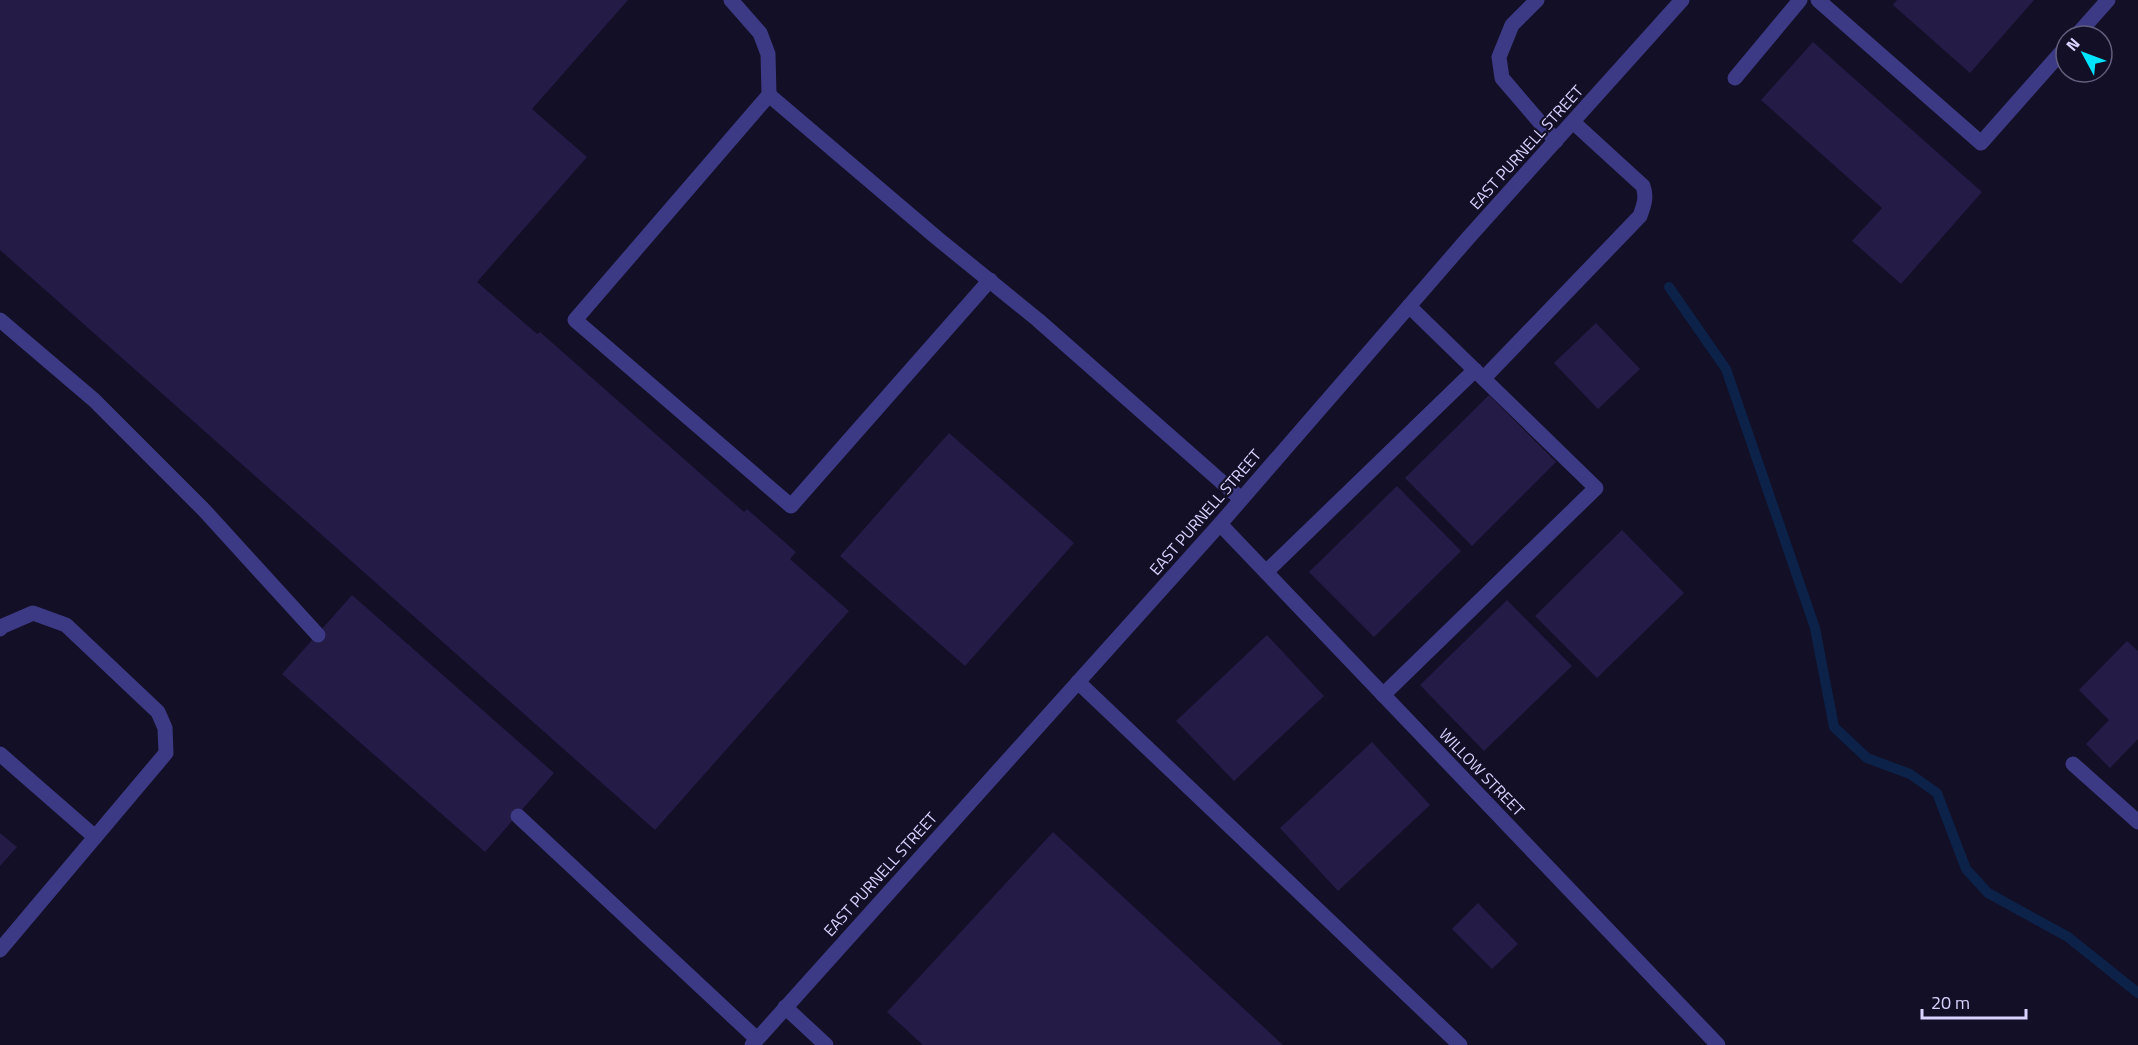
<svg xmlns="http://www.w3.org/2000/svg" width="2138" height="1045" viewBox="0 0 2138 1045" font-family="'Titillium Web',sans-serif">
<rect width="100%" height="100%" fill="#130f26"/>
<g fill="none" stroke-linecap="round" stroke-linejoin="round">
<path stroke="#0c2248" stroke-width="10" d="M 1669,287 L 1726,369 L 1815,628 L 1834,727 L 1867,758 L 1910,774 L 1937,793 L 1966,869 L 1988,893 L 2068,937 L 2138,993"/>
</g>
<g fill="#241b47">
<path d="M 0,0 L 628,0 L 532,109 L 587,157 L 477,282 L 537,334 L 540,332 L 744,512 L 747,509 L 796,552 L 790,559 L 849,611 L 655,830 L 0,250 Z"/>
<path d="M 1897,0 L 2034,0 L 1970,73 L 1893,5 Z"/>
<path d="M 1813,42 L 1982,192 L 1901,284 L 1852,241 L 1882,208 L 1761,100 Z"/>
<path d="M 1596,323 L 1640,369 L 1598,409 L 1554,363 Z"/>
<path d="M 1489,395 L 1556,462 L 1472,546 L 1405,478 Z"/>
<path d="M 949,433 L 1074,543 L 965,666 L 840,556 Z"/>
<path d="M 1397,486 L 1461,551 L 1374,637 L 1309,572 Z"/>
<path d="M 1622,530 L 1684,593 L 1597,678 L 1535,616 Z"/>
<path d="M 352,595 L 554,773 L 485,852 L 282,674 Z"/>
<path d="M 1507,600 L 1572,666 L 1484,751 L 1420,685 Z"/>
<path d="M 1267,635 L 1324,696 L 1234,781 L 1176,721 Z"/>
<path d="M 2127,641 L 2138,651 L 2138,739 L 2110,768 L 2086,744 L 2109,720 L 2079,690 Z"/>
<path d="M 1372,742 L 1430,805 L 1338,891 L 1280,828 Z"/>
<path d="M 1053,832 L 1283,1045 L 923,1045 L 887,1012 Z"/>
<path d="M 0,833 L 17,847 L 0,866 Z"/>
<path d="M 1478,903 L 1518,944 L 1492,969 L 1452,929 Z"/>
</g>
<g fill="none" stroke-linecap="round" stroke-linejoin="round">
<g stroke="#3d3a85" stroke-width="15">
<path d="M 731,0 L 760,33 L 768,54 L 769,95 L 575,320 L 791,506 L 990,280"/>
<path d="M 1537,0 L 1512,25 L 1499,57 L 1502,78 L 1556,141"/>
<path d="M 1818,0 L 1981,143 L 2066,47"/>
<path d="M 2076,36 L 2108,0"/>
<path d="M 1735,78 L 1800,0"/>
<path d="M 769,95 L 937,238 L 1038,320 L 1241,499"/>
<path d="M 0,320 L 94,400 L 204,510 L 318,635"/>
<path d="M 1484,378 L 1640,216 C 1644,205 1647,197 1643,186 L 1573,122"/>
<path d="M 1266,572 L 1475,370"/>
<path d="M 0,629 L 3,626 L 33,613 L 66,625 L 158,712 L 165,728 L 166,753 L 0,950"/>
<path d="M 1078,682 L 1460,1045"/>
<path d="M 1383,695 L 1596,488 L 1409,306"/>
<path d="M 0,754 L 95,837"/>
<path d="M 2073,764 L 2138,822"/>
<path d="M 518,816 L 757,1039"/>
</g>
<g stroke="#3d3a85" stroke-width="15">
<path d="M 1220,524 L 1718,1045"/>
<path d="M 785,1007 L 826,1045"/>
</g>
<path stroke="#3d3a85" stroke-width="15" d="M 752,1045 L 1220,524 L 1469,237 L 1682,0"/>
</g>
<g text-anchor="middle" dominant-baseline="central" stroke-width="4.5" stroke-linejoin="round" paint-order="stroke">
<g font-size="16" fill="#d9d4ff" stroke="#130f26">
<text transform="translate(1526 147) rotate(-48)">EAST PURNELL STREET</text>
<text transform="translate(1205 512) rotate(-49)">EAST PURNELL STREET</text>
<text transform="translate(1482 772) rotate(46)">WILLOW STREET</text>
<text transform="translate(880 874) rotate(-48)">EAST PURNELL STREET</text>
</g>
</g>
<g transform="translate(2084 54) rotate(311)"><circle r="28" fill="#130f26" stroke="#625e7d" stroke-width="1.5"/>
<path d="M0-4.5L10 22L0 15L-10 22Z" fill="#00e5ff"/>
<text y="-9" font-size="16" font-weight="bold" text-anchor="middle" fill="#d9d4ff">N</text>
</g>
<path d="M1922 1009v9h104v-9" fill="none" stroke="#d9d4ff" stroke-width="3"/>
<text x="1931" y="1009" font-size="18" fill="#d9d4ff" stroke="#130f26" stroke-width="4.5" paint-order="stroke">20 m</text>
</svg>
